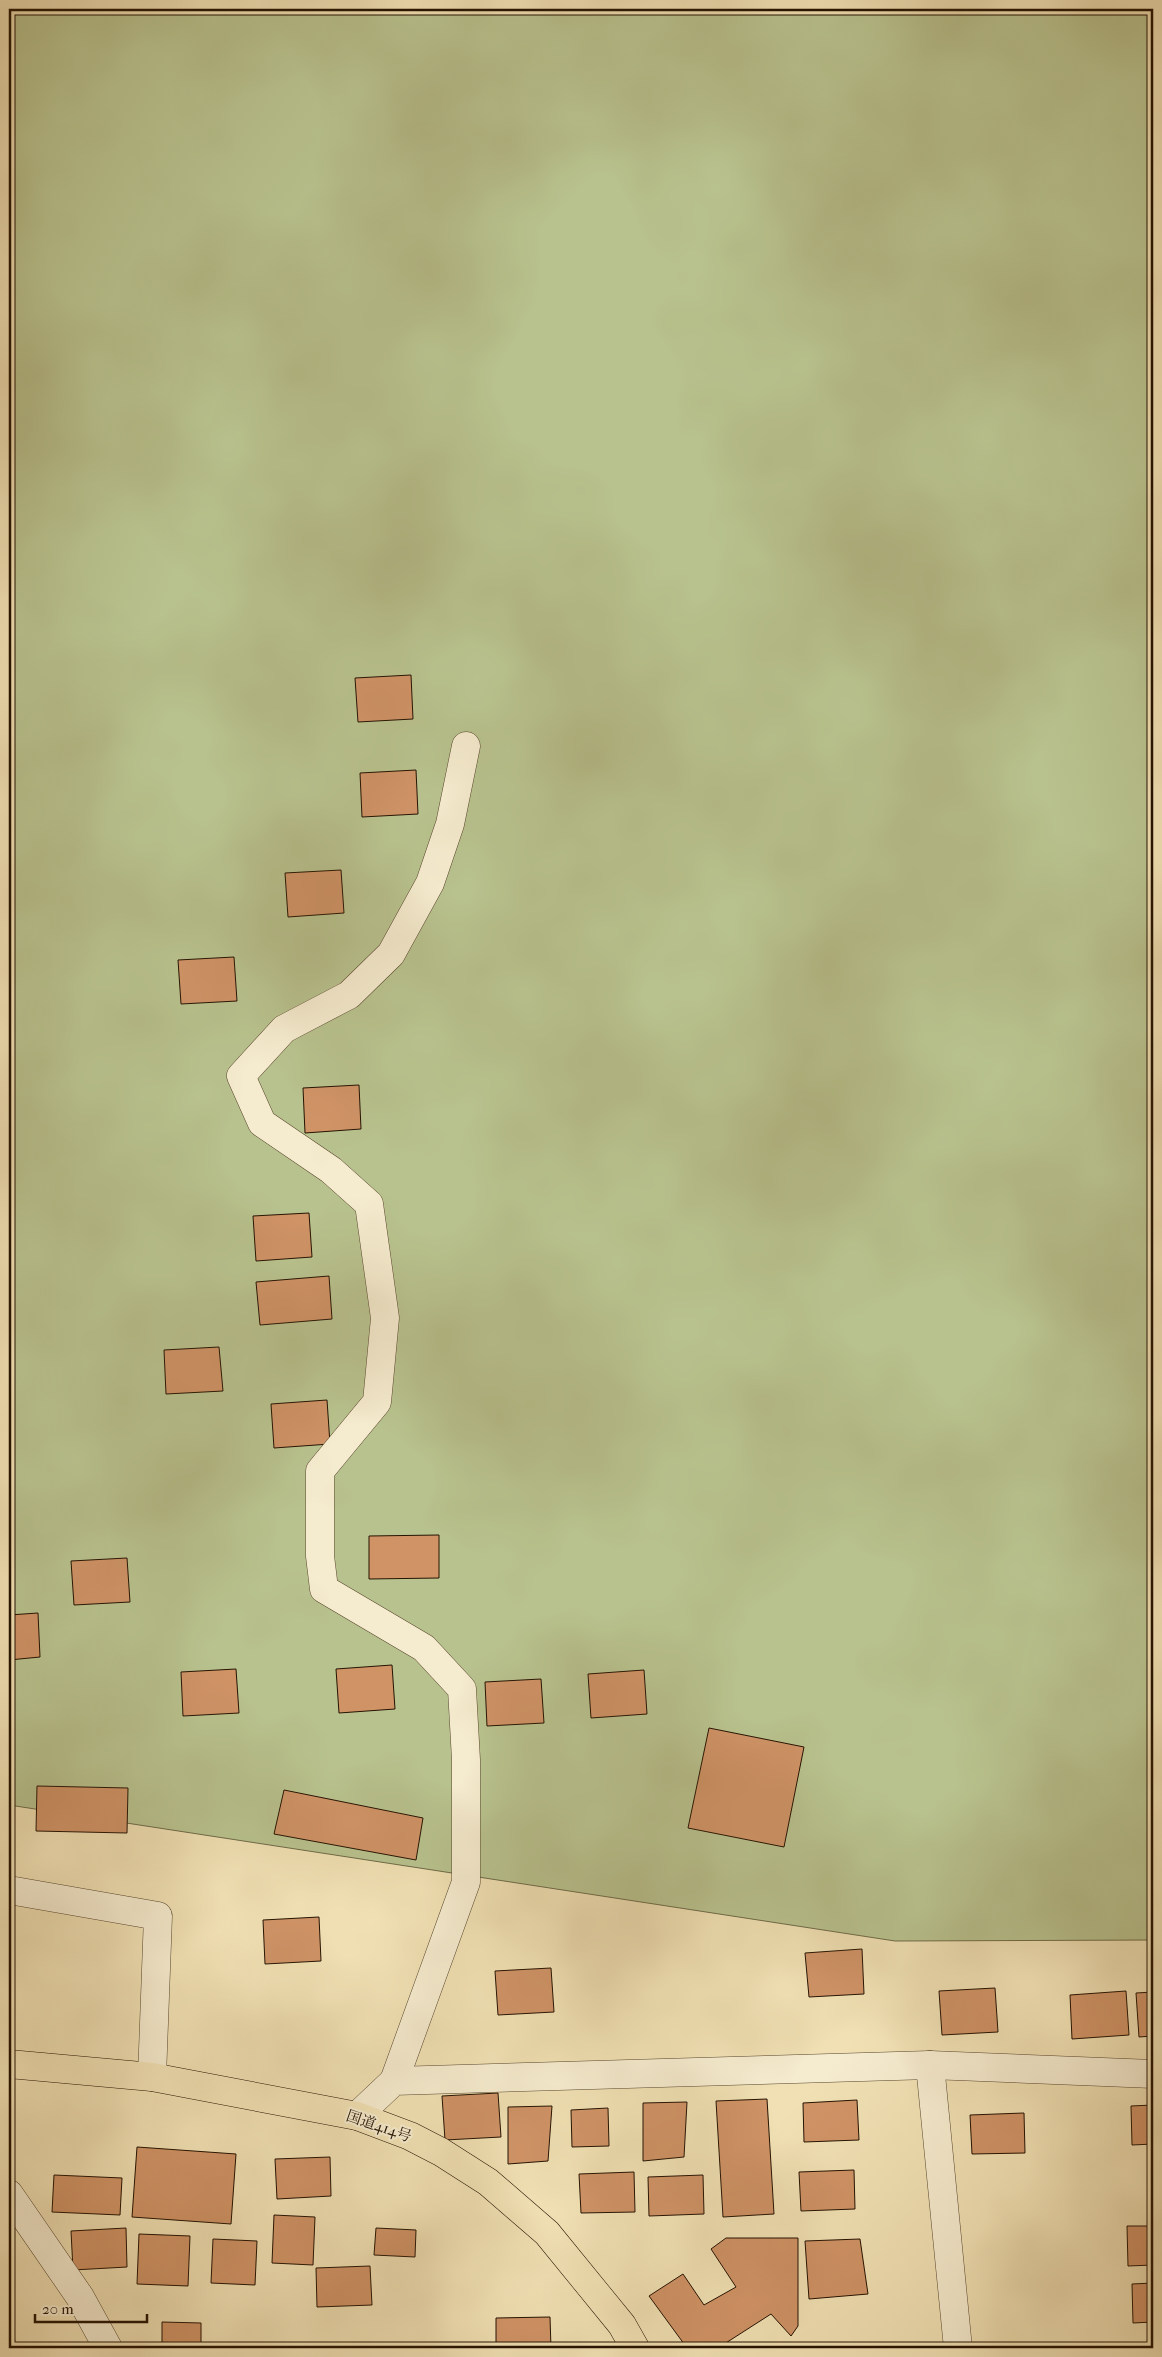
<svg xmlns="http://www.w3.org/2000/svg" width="1162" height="2357" viewBox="0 0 1162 2357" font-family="'IM FELL French Canon','Noto Serif JP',serif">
<rect width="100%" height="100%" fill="#f0e0b3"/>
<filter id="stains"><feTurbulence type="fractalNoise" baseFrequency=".004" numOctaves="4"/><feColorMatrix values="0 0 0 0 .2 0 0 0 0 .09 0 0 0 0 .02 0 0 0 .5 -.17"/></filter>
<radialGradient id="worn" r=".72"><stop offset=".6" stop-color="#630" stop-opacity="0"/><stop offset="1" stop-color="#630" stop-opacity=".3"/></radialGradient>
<path fill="#b8c28e" stroke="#6e6a48" d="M 9,9 L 1153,9 L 1153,1940 L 895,1941 L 9,1805 Z"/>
<g fill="#cf9366" stroke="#251302">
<path d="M 411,675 L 413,719 L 358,722 L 355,678 Z"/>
<path d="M 416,770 L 418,814 L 362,817 L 360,773 Z"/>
<path d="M 341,870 L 344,913 L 288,917 L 285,873 Z"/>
<path d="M 234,957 L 237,1001 L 181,1004 L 178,960 Z"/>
<path d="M 359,1085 L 361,1129 L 305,1133 L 303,1088 Z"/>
<path d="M 309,1213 L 312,1257 L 256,1261 L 253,1216 Z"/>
<path d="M 329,1276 L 332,1319 L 260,1325 L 256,1282 Z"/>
<path d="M 219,1347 L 223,1391 L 166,1394 L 164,1350 Z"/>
<path d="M 327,1400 L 330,1444 L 274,1448 L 271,1404 Z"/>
<path d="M 439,1535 L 439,1578 L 369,1579 L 369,1536 Z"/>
<path d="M 127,1558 L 130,1602 L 74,1605 L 71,1561 Z"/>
<path d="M 38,1613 L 40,1657 L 9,1660 L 9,1615 Z"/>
<path d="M 392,1665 L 395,1709 L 339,1713 L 336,1669 Z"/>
<path d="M 236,1669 L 239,1713 L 183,1716 L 181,1672 Z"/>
<path d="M 644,1670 L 647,1714 L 591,1718 L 588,1674 Z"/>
<path d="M 541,1679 L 544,1723 L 487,1726 L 485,1682 Z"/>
<path d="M 709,1728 L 804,1747 L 784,1847 L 688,1828 Z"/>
<path d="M 37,1786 L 128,1788 L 127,1833 L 36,1831 Z"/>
<path d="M 284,1790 L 423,1818 L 416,1860 L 274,1834 Z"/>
<path d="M 319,1917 L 321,1961 L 265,1964 L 263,1920 Z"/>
<path d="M 862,1949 L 864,1994 L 809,1997 L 805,1953 Z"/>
<path d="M 551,1968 L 554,2012 L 498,2015 L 495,1971 Z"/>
<path d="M 995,1988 L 998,2032 L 942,2035 L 939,1991 Z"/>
<path d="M 1126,1991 L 1129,2035 L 1072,2039 L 1070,1995 Z"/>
<path d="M 1153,1992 L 1153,2036 L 1139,2037 L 1136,1993 Z"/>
<path d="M 498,2093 L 501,2137 L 445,2140 L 442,2096 Z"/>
<path d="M 767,2099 L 774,2214 L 723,2217 L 716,2101 Z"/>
<path d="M 857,2100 L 859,2140 L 804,2142 L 803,2103 Z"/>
<path d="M 687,2102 L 684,2157 L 643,2161 L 643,2103 Z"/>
<path d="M 1153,2105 L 1153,2144 L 1132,2145 L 1131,2106 Z"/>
<path d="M 552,2106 L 548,2161 L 508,2164 L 508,2107 Z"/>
<path d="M 608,2108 L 609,2146 L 572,2147 L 571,2110 Z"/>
<path d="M 1024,2113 L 1025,2153 L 972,2154 L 970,2115 Z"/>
<path d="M 137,2147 L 236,2154 L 231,2224 L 132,2217 Z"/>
<path d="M 330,2157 L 331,2196 L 277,2199 L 275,2159 Z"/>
<path d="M 854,2170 L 855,2209 L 801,2211 L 799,2172 Z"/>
<path d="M 634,2172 L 635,2212 L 581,2213 L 579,2174 Z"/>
<path d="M 54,2175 L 122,2178 L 120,2215 L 52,2212 Z"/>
<path d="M 703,2175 L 704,2214 L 649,2216 L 648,2177 Z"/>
<path d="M 274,2215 L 315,2217 L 313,2265 L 272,2263 Z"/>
<path d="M 1127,2226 L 1153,2226 L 1153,2265 L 1128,2266 Z"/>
<path d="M 126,2228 L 127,2267 L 73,2270 L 71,2231 Z"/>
<path d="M 376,2228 L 416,2230 L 415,2257 L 374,2255 Z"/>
<path d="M 139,2234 L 190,2236 L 188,2286 L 137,2284 Z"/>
<path d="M 726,2238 L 798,2238 L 798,2326 L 791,2336 L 771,2314 L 718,2348 L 687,2348 L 649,2296 L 683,2274 L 704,2305 L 736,2287 L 711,2249 Z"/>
<path d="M 213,2239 L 257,2241 L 255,2285 L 211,2283 Z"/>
<path d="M 860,2239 L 868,2294 L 809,2299 L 805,2241 Z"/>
<path d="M 370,2266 L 372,2305 L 317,2307 L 316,2268 Z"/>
<path d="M 1153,2283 L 1153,2322 L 1133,2323 L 1132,2284 Z"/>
<path d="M 550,2317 L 551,2348 L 496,2348 L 496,2318 Z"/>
<path d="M 162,2322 L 201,2323 L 201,2348 L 162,2348 Z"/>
<path d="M 1153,2345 L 1153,2348 L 1139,2348 L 1139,2346 Z"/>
</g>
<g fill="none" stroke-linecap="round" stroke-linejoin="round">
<defs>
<g id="street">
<path d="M 9,1890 L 158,1916 L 152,2077"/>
<path d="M 930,2065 L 958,2348"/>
<path d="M 394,2081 L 466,1882 L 466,1760 L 462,1689 L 424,1648 L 324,1589 L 320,1556 L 320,1471 L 377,1402 L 385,1318 L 369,1204 L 331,1170 L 262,1123 L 241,1076 L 284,1029 L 349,995 L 391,954 L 430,883 L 450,824 L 466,746"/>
<path d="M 357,2116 L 394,2081 L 930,2065 L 1153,2074"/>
<path d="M 9,2194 L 80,2297 L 108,2348"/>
</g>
<path id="highway" d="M 9,2064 L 152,2077 L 357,2116 L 410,2136 L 441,2152 L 488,2182 L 547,2233 L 622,2325 L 635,2348"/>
</defs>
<use href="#street" stroke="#58462e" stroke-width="29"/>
<use href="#highway" stroke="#251302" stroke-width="29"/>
<use href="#street" stroke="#f5ebce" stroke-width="28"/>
<use href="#highway" stroke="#f0e0b3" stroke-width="28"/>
<path stroke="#251302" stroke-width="4" stroke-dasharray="9 9" stroke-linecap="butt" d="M 9,2334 L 18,2348"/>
</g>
<g text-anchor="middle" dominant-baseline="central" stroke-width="4" stroke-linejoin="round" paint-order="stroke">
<g font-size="15" fill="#251302" stroke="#f5ebce">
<text transform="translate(379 2126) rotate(19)">国道414号</text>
</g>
</g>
<rect width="1162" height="2357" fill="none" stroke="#f0e0b3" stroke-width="30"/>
<rect x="10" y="10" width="1142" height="2337" fill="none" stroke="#251302" stroke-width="2.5"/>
<rect x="15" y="15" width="1132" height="2327" fill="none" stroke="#251302"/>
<path d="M35 2314v8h112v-8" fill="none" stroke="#251302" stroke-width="2.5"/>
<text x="42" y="2314" font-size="15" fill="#251302" stroke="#f5ebce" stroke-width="4" paint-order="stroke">20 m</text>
<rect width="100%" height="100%" filter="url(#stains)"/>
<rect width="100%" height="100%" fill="url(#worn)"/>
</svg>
